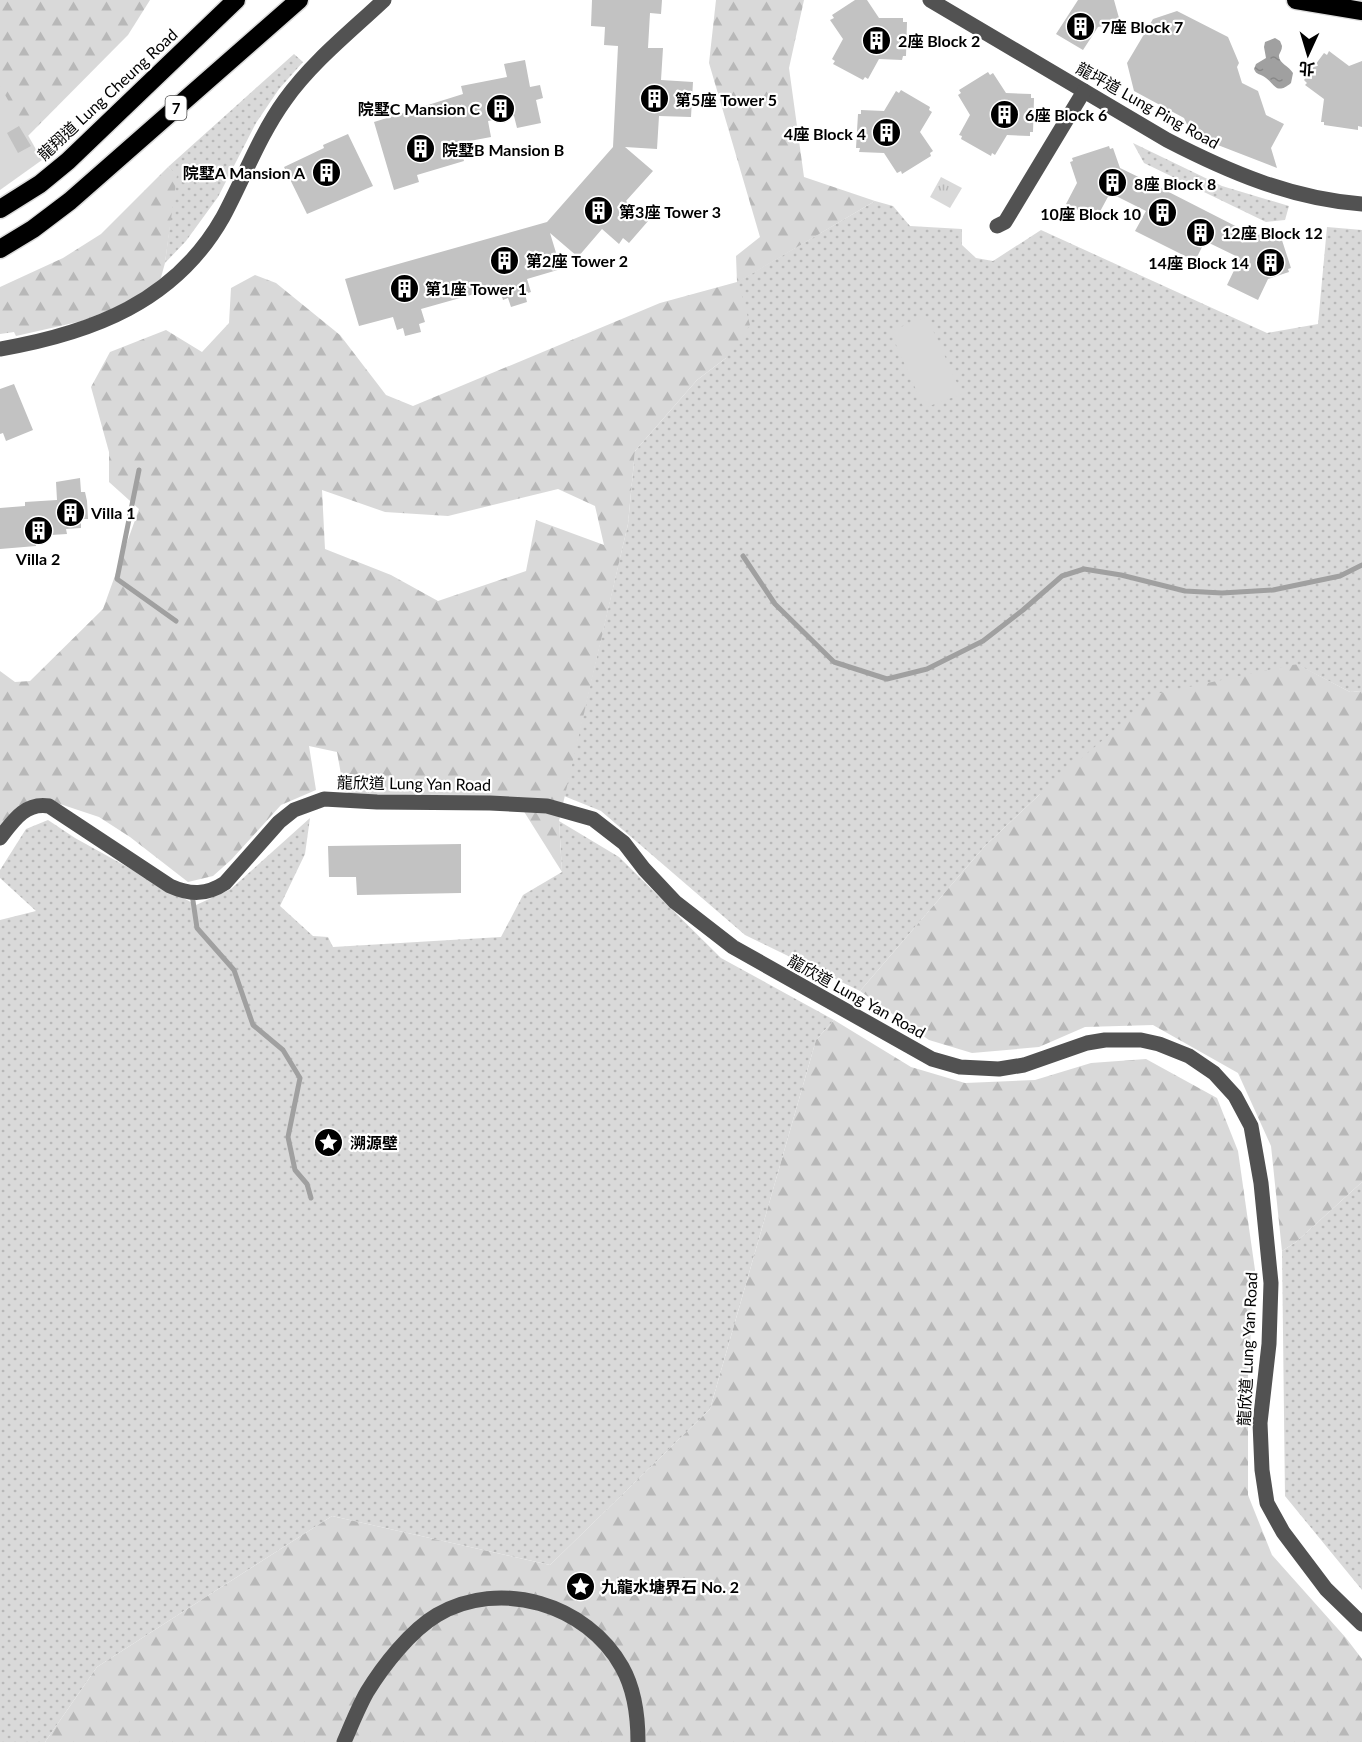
<svg xmlns="http://www.w3.org/2000/svg" width="1362" height="1742" viewBox="0 0 1362 1742" font-family="Lato,'Noto Sans TC',sans-serif">
<defs>
<pattern id="grass-dots" width="8" height="8" patternUnits="userSpaceOnUse" patternTransform="scale(1.5)"><rect width="8" height="8" fill="#d9d9d9"/><path d="M2 2h.1M6 6h.1" fill="none" stroke="#b8b8b8" stroke-width="1.8" stroke-linecap="round"/></pattern>
<pattern id="forest-firs" width="22" height="20" patternUnits="userSpaceOnUse" patternTransform="scale(1.5)"><rect width="22" height="20" fill="#d9d9d9"/><path d="M5 1l3.5 6h-7zM16 11l3.5 6h-7z" fill="#b8b8b8"/></pattern>
<pattern id="park-tufts" width="24" height="20" patternUnits="userSpaceOnUse" patternTransform="scale(1.5)"><rect width="24" height="20" fill="#d9d9d9"/><path d="M3 7l-1-3M5 7V3M7 7l1-3M15 17l-1-3M17 17v-4M19 17l1-3" fill="none" stroke="#b8b8b8"/></pattern>
<pattern id="water-ripples" width="26" height="14" patternUnits="userSpaceOnUse" patternTransform="scale(1.5)"><rect width="26" height="14" fill="#a0a0a0"/><path d="M2 4q2-2 4 0t4 0M15 11q2-2 4 0t4 0" fill="none" stroke="#888"/></pattern>
</defs>
<rect width="100%" height="100%" fill="#fff"/>
<g fill="url(#grass-dots)">
<path d="M 294,54 L 303,62 L 279,89 L 256,123 L 218,197 L 186,241 L 165,263 L 176,175 L 168,167 Z"/>
<path d="M 1133,143 L 1222,186 L 1289,206 L 1285,220 L 1266,222 L 1144,163 Z"/>
<path d="M 875,201 L 893,206 L 910,226 L 962,229 L 962,245 L 976,258 L 993,261 L 1041,230 L 1267,333 L 1318,324 L 1327,227 L 1362,230 L 1362,691 L 1350,692 L 1296,664 L 1039,795 L 984,847 L 860,991 L 745,935 L 601,811 L 564,796 L 628,524 L 635,451 L 697,380 L 726,358 L 737,282 Z"/>
<path d="M 310,818 L 305,854 L 280,906 L 313,936 L 328,937 L 333,947 L 501,937 L 523,895 L 562,872 L 559,821 L 619,857 L 721,958 L 834,1020 L 816,1040 L 710,1409 L 550,1565 L 332,1516 L 97,1667 L 45,1742 L 0,1742 L 0,920 L 36,911 L 0,878 L 0,870 L 26,829 L 48,820 L 75,838 L 196,905 L 231,889 Z"/>
<path d="M 1362,1182 L 1362,1590 L 1285,1496 L 1282,1251 L 1296,1242 Z"/>
</g>
<g fill="url(#forest-firs)" fill-rule="evenodd">
<path d="M 0,0 L 150,0 L 128,35 L 18,146 L 0,130 Z"/>
<path d="M 716,0 L 804,0 L 789,68 L 804,177 L 875,201 L 738,282 L 750,325 L 726,358 L 697,380 L 635,451 L 628,524 L 559,821 L 562,872 L 523,810 L 364,799 L 344,791 L 337,752 L 309,746 L 316,790 L 281,805 L 231,860 L 213,876 L 188,882 L 130,837 L 99,817 L 42,798 L 13,812 L 0,840 L 0,671 L 15,682 L 30,681 L 103,609 L 139,509 L 109,482 L 109,452 L 91,387 L 110,352 L 166,330 L 202,352 L 229,323 L 231,288 L 255,275 L 276,283 L 340,335 L 386,395 L 413,406 L 660,303 L 737,282 L 736,256 L 760,237 L 709,63 ZM 558,489 L 595,506 L 604,545 L 536,520 L 526,571 L 438,601 L 391,575 L 325,549 L 322,490 L 385,512 L 448,516 Z"/>
<path d="M 168,167 L 177,175 L 165,263 L 160,281 L 122,305 L 82,321 L 16,336 L 14,332 L 0,334 L 0,287 L 63,258 L 101,234 Z"/>
<path d="M 1297,664 L 1350,692 L 1362,691 L 1362,1182 L 1296,1242 L 1282,1251 L 1271,1146 L 1238,1073 L 1153,1025 L 1085,1027 L 1039,1047 L 972,1053 L 929,1040 L 860,991 L 984,847 L 1039,795 L 1156,694 Z"/>
<path d="M 834,1020 L 911,1067 L 965,1083 L 1035,1080 L 1091,1063 L 1146,1059 L 1217,1098 L 1238,1151 L 1255,1270 L 1248,1376 L 1248,1495 L 1272,1555 L 1346,1638 L 1362,1659 L 1362,1742 L 45,1742 L 97,1667 L 332,1516 L 550,1565 L 710,1409 L 816,1040 Z"/>
</g>
<path fill="url(#park-tufts)" d="M 941,177 L 962,188 L 950,208 L 930,197 Z"/>
<g fill="#d9d9d9">
<path d="M 0,86 L 42,160 L 0,190 Z"/>
<path d="M 927,317 L 962,394 L 924,408 L 890,331 Z"/>
</g>
<path fill="url(#water-ripples)" d="M 1275,38 L 1280,41 L 1282,46 C 1282,50 1280,52 1279,55 C 1278,63 1289,66 1293,73 L 1291,83 C 1277,95 1275,85 1266,78 C 1260,73 1257,76 1254,69 L 1256,64 L 1266,58 L 1264,47 L 1265,42 Z"/>
<g fill="none" stroke-linecap="round" stroke-linejoin="round">
<g stroke="#a0a0a0" stroke-width="5">
<path d="M 139,470 L 117,579 L 176,621"/>
<path d="M 743,556 L 775,604 L 834,662 L 887,679 L 927,669 L 983,641 L 1023,610 L 1062,576 L 1084,569 L 1121,575 L 1185,591 L 1222,593 L 1273,590 L 1340,576 L 1362,565"/>
<path d="M 192,894 L 197,928 L 234,970 L 253,1025 L 283,1050 L 300,1078 L 288,1137 L 295,1170 L 307,1184 L 311,1198"/>
</g>
</g>
<g fill="#c2c2c2">
<path d="M 592,0 L 662,0 L 661,14 L 650,13 L 648,48 L 663,48 L 661,80 L 693,82 L 691,117 L 659,116 L 657,149 L 625,147 L 653,171 L 626,201 L 649,220 L 629,243 L 623,238 L 619,244 L 602,229 L 578,257 L 550,233 L 561,269 L 527,279 L 531,292 L 525,294 L 527,302 L 511,307 L 508,298 L 503,300 L 499,287 L 421,309 L 425,322 L 419,324 L 421,332 L 405,336 L 403,328 L 397,330 L 393,317 L 359,326 L 345,279 L 547,222 L 613,147 L 618,46 L 604,45 L 605,27 L 591,26 Z"/>
<path d="M 855,0 L 867,0 L 879,18 L 903,18 L 903,22 L 907,22 L 906,56 L 903,56 L 902,60 L 879,59 L 868,79 L 865,77 L 863,80 L 833,64 L 835,61 L 832,59 L 843,39 L 830,20 L 834,18 L 832,15 Z"/>
<path d="M 1078,0 L 1114,0 L 1119,18 L 1116,19 L 1117,23 L 1098,27 L 1083,50 L 1056,34 Z"/>
<path d="M 1177,11 L 1228,37 L 1239,63 L 1237,67 L 1242,83 L 1258,91 L 1266,115 L 1284,124 L 1271,148 L 1277,168 L 1192,135 L 1184,118 L 1134,91 L 1127,63 L 1153,19 Z"/>
<path d="M 1329,51 L 1349,66 L 1362,61 L 1362,127 L 1358,126 L 1358,130 L 1324,125 L 1324,122 L 1321,122 L 1324,99 L 1305,85 L 1307,83 L 1304,80 L 1324,53 L 1327,55 Z"/>
<path d="M 525,60 L 530,87 L 540,85 L 543,98 L 536,100 L 541,123 L 517,128 L 514,116 L 488,121 L 491,137 L 459,143 L 464,161 L 417,175 L 419,182 L 394,190 L 374,122 L 463,94 L 461,86 L 507,77 L 504,64 Z"/>
<path d="M 988,72 L 990,75 L 993,73 L 1006,93 L 1031,94 L 1031,98 L 1034,98 L 1033,132 L 1030,132 L 1030,136 L 1007,135 L 995,155 L 992,153 L 991,156 L 961,139 L 962,136 L 959,135 L 970,115 L 958,95 L 961,93 L 959,90 Z"/>
<path d="M 901,90 L 930,107 L 929,110 L 932,112 L 920,132 L 933,151 L 930,153 L 931,156 L 902,174 L 901,171 L 897,173 L 884,153 L 859,152 L 860,148 L 856,148 L 858,114 L 861,114 L 861,110 L 884,111 L 896,91 L 899,93 Z"/>
<path d="M 19,126 L 31,146 L 18,153 L 7,133 Z"/>
<path d="M 348,134 L 373,186 L 307,214 L 284,167 L 324,148 L 323,145 Z"/>
<path d="M 1109,146 L 1110,149 L 1113,148 L 1120,168 L 1157,186 L 1255,236 L 1274,229 L 1276,233 L 1279,231 L 1291,268 L 1288,269 L 1289,272 L 1268,279 L 1258,300 L 1227,285 L 1240,258 L 1205,241 L 1195,261 L 1135,231 L 1146,211 L 1110,193 L 1096,219 L 1066,204 L 1077,183 L 1070,162 L 1073,161 L 1072,158 Z"/>
<path d="M 14,384 L 33,430 L 6,441 L 3,433 L 0,434 L 0,389 Z"/>
<path d="M 80,478 L 81,492 L 85,492 L 87,501 L 88,519 L 81,519 L 81,528 L 66,529 L 67,534 L 51,535 L 51,539 L 36,540 L 36,546 L 0,549 L 0,508 L 25,506 L 25,502 L 57,500 L 56,482 Z"/>
<path d="M 461,844 L 461,893 L 357,895 L 356,877 L 329,877 L 328,846 Z"/>
</g>
<g fill="none" stroke-linecap="round" stroke-linejoin="round">
<defs>
<g id="highway">
<path d="M 1296,0 L 1362,11"/>
<path d="M 0,209 L 40,184 L 68,161 L 236,0"/>
<path d="M 0,249 L 33,229 L 70,201 L 299,0"/>
</g>
</defs>
<use href="#highway" stroke="#dbdbdb" stroke-width="21"/>
<g stroke="#525252" stroke-width="15">
<path d="M 930,0 L 1167,140 C 1229,172 1292,199 1362,204"/>
<path d="M 997,226 L 1005,222 L 1084,91"/>
<path d="M 0,349 C 92,333 175,302 223,217 C 244,178 259,136 285,100 C 312,62 350,32 384,0"/>
<path d="M 0,838 C 13,821 25,802 49,806 L 170,886 C 190,895 207,895 225,883 L 279,822 L 294,810 L 324,799 L 377,802 L 490,803 L 547,806 L 593,819 L 624,843 L 644,869 L 675,902 L 733,947 L 932,1059 L 960,1067 L 999,1069 L 1024,1065 L 1087,1043 L 1105,1040 L 1141,1040 L 1159,1044 L 1189,1056 L 1214,1073 L 1235,1096 L 1251,1126 L 1261,1183 L 1271,1283 L 1269,1344 L 1260,1423 L 1262,1470 L 1267,1503 L 1283,1532 L 1326,1589 L 1362,1624"/>
<path d="M 344,1742 C 351,1726 358,1708 367,1692 C 383,1666 410,1631 437,1615 C 500,1578 587,1604 622,1667 C 635,1690 638,1716 638,1742"/>
</g>
<use href="#highway" stroke="#000" stroke-width="18"/>
</g>
<defs>
<symbol id="building-disc" viewBox="-11 -11 22 22"><circle r="9.5" fill="#000" stroke="#fff"/><path d="M-4-6H4V6H1V3H-1V6H-4ZM-2.5-4.3h1.7v1.8h-1.7ZM.8-4.3h1.7v1.8H.8ZM-2.5-1h1.7V.8h-1.7ZM.8-1h1.7V.8H.8Z" fill="#fff"/></symbol>
<symbol id="sight-disc" viewBox="-11 -11 22 22"><circle r="9.5" fill="#000" stroke="#fff"/><path d="M0-6L1.8-2.2L6-1.7L2.9 1.2L3.7 5.4L0 3.3L-3.7 5.4L-2.9 1.2L-6-1.7L-1.8-2.2Z" fill="#fff"/></symbol>
</defs>
<g fill-rule="evenodd">
<use href="#building-disc" x="1064" y="10" width="33" height="33"/>
<use href="#building-disc" x="860" y="24" width="33" height="33"/>
<use href="#building-disc" x="638" y="82" width="33" height="33"/>
<use href="#building-disc" x="484" y="92" width="33" height="33"/>
<use href="#building-disc" x="988" y="98" width="33" height="33"/>
<use href="#building-disc" x="870" y="116" width="33" height="33"/>
<use href="#building-disc" x="404" y="132" width="33" height="33"/>
<use href="#building-disc" x="310" y="156" width="33" height="33"/>
<use href="#building-disc" x="1096" y="166" width="33" height="33"/>
<use href="#building-disc" x="582" y="194" width="33" height="33"/>
<use href="#building-disc" x="1146" y="196" width="33" height="33"/>
<use href="#building-disc" x="1184" y="216" width="33" height="33"/>
<use href="#building-disc" x="488" y="244" width="33" height="33"/>
<use href="#building-disc" x="1254" y="246" width="33" height="33"/>
<use href="#building-disc" x="388" y="272" width="33" height="33"/>
<use href="#building-disc" x="54" y="496" width="33" height="33"/>
<use href="#building-disc" x="22" y="514" width="33" height="33"/>
<use href="#sight-disc" x="312" y="1126" width="33" height="33"/>
<use href="#sight-disc" x="564" y="1570" width="33" height="33"/>
</g>
<g text-anchor="middle" dominant-baseline="central" stroke-width="4.5" stroke-linejoin="round" paint-order="stroke">
<rect fill="#fff" stroke="#4c4c4c" stroke-width="1.5" x="165.5" y="96" width="21" height="24" rx="4.5"/>
<g font-size="15" font-weight="bold" fill="#000">
<text x="176" y="108">7</text>
</g>
<g font-size="16" font-weight="bold" fill="#000" stroke="#fff" text-anchor="start">
<text x="1101" y="26">7座 Block 7</text>
<text x="898" y="40">2座 Block 2</text>
<text x="675" y="99">第5座 Tower 5</text>
<text x="480" y="108" text-anchor="end">院墅C Mansion C</text>
<text x="1025" y="114">6座 Block 6</text>
<text x="866" y="133" text-anchor="end">4座 Block 4</text>
<text x="442" y="149">院墅B Mansion B</text>
<text x="305" y="172" text-anchor="end">院墅A Mansion A</text>
<text x="1134" y="183">8座 Block 8</text>
<text x="619" y="211">第3座 Tower 3</text>
<text x="1141" y="213" text-anchor="end">10座 Block 10</text>
<text x="1222" y="232">12座 Block 12</text>
<text x="526" y="260">第2座 Tower 2</text>
<text x="1249" y="262" text-anchor="end">14座 Block 14</text>
<text x="425" y="288">第1座 Tower 1</text>
<text x="91" y="512">Villa 1</text>
<text x="38" y="558" text-anchor="middle">Villa 2</text>
<text x="350" y="1142">溯源壁</text>
<text x="601" y="1586">九龍水塘界石 No. 2</text>
</g>
<g font-size="16" fill="#000" stroke="#fff">
<text transform="translate(107 94) rotate(-43)">龍翔道 Lung Cheung Road</text>
<text transform="translate(1148 105) rotate(29)">龍坪道 Lung Ping Road</text>
<text transform="translate(414 783) rotate(1)">龍欣道 Lung Yan Road</text>
<text transform="translate(857 996) rotate(29)">龍欣道 Lung Yan Road</text>
<text transform="translate(1247 1349) rotate(-87)">龍欣道 Lung Yan Road</text>
</g>
</g>
<g transform="translate(1308 54) rotate(184)" stroke="#ffffff" stroke-width="4.5" paint-order="stroke">
<path d="M0-4.5L10 22L0 15L-10 22Z" fill="#000000"/>
<text y="-9" font-size="16" font-weight="bold" text-anchor="middle" fill="#000000">北</text>
</g>
</svg>
